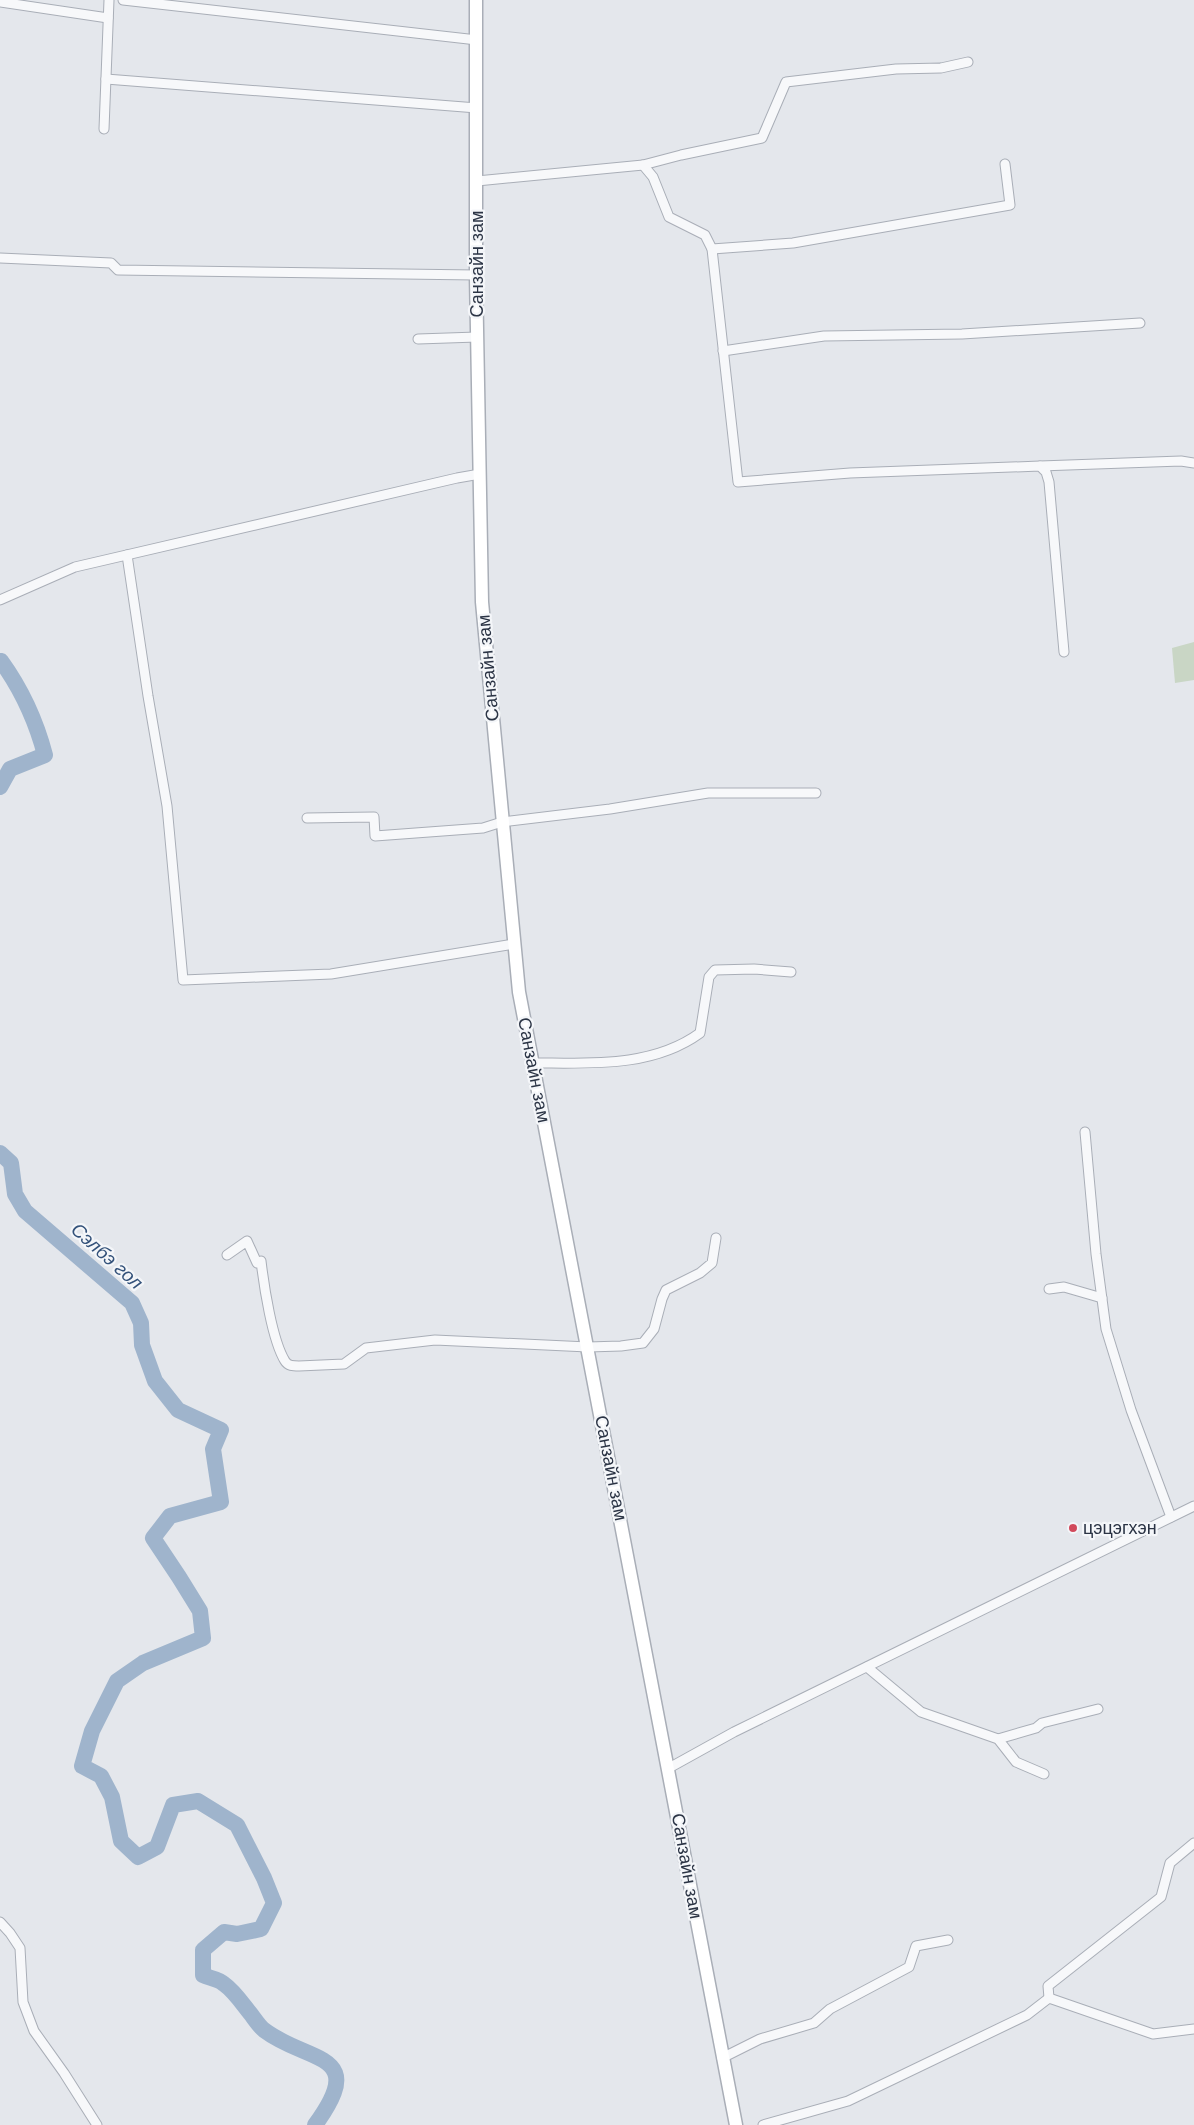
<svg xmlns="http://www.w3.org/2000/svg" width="1194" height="2125" viewBox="0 0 1194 2125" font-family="'DM Sans',sans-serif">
<rect width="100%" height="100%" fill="#e4e7ec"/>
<path fill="#c9d6c5" d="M 1194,642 L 1194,680 L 1175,683 L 1172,648 Z"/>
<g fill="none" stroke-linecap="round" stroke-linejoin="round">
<g stroke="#9fb4cc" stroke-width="16">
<path d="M 0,787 L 10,769 L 45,755 C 36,721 22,690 1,661"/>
<path d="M 0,1153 L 11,1163 L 15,1194 L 25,1211 L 132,1303 L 141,1323 L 142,1345 L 155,1381 L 178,1410 L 221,1430 L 213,1449 L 221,1502 L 170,1516 L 153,1538 L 179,1577 L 200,1611 L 203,1638 L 143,1663 L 117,1681 L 92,1731 L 82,1766 L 101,1776 L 112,1797 L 121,1841 L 138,1857 L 157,1847 L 173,1805 L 198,1801 L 237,1825 L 264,1878 L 274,1903 L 261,1929 L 237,1934 L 224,1932 L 203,1950 L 203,1975 C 209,1978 219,1979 224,1984 C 234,1991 242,2003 250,2013 C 254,2018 259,2026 264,2030 C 309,2064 369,2051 315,2125"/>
</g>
<defs>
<g id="street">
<path d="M 123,0 L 477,40"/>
<path d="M 0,2 L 108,18"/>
<path d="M 106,79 L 477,108"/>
<path d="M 104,129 L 109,0"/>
<path d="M 643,165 L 653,177 L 669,217 L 705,235 L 712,249 L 738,482 L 850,473 L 1040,466 L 1046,472 L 1049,482 L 1064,652"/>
<path d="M 477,181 L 643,165 L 681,155 L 762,138 L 786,82 L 896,69 L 941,68 L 968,62"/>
<path d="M 712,249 L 793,243 L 1010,205 L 1005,164"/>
<path d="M 0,258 L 111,263 L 118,270 L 476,275"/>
<path d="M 418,339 L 477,337"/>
<path d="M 723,351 L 824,336 L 962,334 L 1140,323"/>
<path d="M 1040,466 L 1181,461 L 1194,463"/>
<path d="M 127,555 L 148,696 L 167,806 L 183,980 L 331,974 L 514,944"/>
<path d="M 0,600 L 75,567 L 457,478 L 480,474"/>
<path d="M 307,818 L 374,817 L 375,836 L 483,828 L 502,822 L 610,809 L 708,793 L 816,793"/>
<path d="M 533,1063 C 589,1063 652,1068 700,1033 L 709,977 L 715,970 L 754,969 L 791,972"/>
<path d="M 1085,1132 L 1096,1254 L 1106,1329 L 1131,1410 L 1171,1517"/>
<path d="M 227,1255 L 247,1241 L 257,1263 L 261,1261 C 264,1286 272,1340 285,1361 C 288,1366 293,1366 299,1366 L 344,1364 L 366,1348 L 435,1340 L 588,1347 L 621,1346 L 643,1343 L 654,1329 L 662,1299 L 666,1290 L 700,1273 L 712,1263 L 716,1238"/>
<path d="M 1049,1289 L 1064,1287 L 1102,1298"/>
<path d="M 867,1667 L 921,1712 L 998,1739 L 1016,1762 L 1044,1774"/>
<path d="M 998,1739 L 1036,1728 L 1042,1723 L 1098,1709"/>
<path d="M 669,1768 L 734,1732 L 1194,1506"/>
<path d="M 0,1922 L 10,1933 L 20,1948 L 23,2002 L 34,2031 L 64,2073 L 97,2125"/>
<path d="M 1049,1998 L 1048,1986 L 1161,1897 L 1170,1863 L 1194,1843"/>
<path d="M 722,2058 L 760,2039 L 814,2023 L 830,2009 L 909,1967 L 916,1946 L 948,1940"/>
<path d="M 763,2125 L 848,2101 L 1027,2015 L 1049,1998 L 1153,2034 L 1194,2029"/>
</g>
<path id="secondary" d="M 476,0 L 476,275 L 482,602 L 519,992 L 736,2125"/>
</defs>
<use href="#street" stroke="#a9aeb7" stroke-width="11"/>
<use href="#secondary" stroke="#a9aeb7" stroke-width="15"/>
<use href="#street" stroke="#f7f8fa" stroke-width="9"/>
<use href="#secondary" stroke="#fff" stroke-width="12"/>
</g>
<circle fill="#d1495b" stroke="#f4f6f9" stroke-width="2" cx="1073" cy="1528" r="5"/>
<g text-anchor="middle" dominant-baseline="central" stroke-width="4.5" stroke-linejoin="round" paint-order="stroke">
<g font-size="18" fill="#2b3445" stroke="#f4f6f9">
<text transform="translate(477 264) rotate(-90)">Санзайн зам</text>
<text transform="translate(488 668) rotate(-95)">Санзайн зам</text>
<text transform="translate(534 1070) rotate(79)">Санзайн зам</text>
<text transform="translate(611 1468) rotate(79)">Санзайн зам</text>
<text transform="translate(687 1866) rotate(80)">Санзайн зам</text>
</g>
<g font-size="18" fill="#2b3445" stroke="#f4f6f9" text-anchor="start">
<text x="1083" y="1528">цэцэгхэн</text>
</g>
<g font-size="19" font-style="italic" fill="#34527a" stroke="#f4f6f9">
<text transform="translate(107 1256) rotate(42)">Сэлбэ гол</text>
</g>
</g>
</svg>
